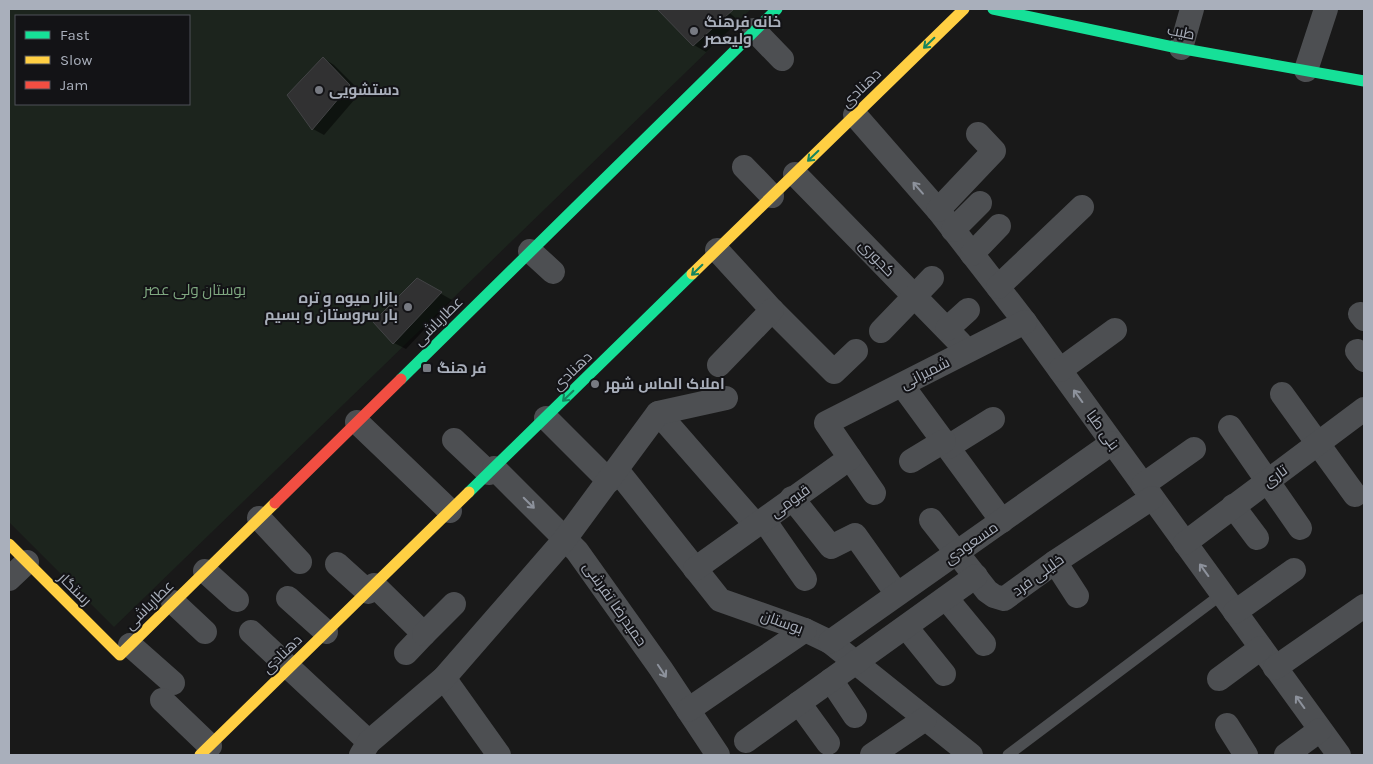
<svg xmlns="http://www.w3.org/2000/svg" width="1373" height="764" viewBox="0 0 1373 764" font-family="Karla,Cairo,sans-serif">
<rect width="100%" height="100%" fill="#191919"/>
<path fill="#1c241d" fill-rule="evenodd" d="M 9,9 L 751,9 L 114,627 L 9,522 ZM 16,16 L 189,16 L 189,104 L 16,104 Z"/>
<g fill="#0007">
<path d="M 673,9 L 725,9 L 739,21 L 706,52 L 694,45 L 665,15 Z"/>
<path d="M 323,58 L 334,65 L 361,92 L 324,135 L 313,129 Z"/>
<path d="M 417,280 L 452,300 L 406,349 L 394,343 Z"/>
</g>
<g fill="#313132" stroke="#424345">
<path d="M 657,9 L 734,9 L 693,46 Z"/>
<path d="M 323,57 L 350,85 L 312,130 L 287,95 Z"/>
<path d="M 417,278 L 442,292 L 393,344 L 373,322 Z"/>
</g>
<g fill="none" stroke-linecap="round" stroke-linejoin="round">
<path stroke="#4d4f52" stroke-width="11" d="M 1008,755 L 1222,594"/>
<g stroke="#4d4f52" stroke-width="24">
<path d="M 754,30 L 782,59"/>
<path d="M 1181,48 L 1192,9"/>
<path d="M 1306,70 L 1326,9"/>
<path d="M 855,115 L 938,210 L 1025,322 L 1339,755"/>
<path d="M 744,167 L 772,196"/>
<path d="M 795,174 L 960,343"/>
<path d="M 938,210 L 994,151 L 978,134"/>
<path d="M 953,230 L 980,203"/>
<path d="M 717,250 L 772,310 L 834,372 L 856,351"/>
<path d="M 530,251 L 553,272"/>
<path d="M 972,254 L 999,226"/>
<path d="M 998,287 L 1082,207"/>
<path d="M 1360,314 L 1364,319"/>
<path d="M 947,329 L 968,310"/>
<path d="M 881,331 L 932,278"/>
<path d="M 1357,351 L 1364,360"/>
<path d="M 719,365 L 772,310"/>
<path d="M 1060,370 L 1115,330"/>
<path d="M 902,385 L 1002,521"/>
<path d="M 1282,394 L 1355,495"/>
<path d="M 658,413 L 756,525"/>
<path d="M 546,418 L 609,481"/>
<path d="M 357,422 L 450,511"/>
<path d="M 1230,427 L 1300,528"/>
<path d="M 454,440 L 489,473"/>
<path d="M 948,447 L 993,419"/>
<path d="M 850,458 L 874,493"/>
<path d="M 911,461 L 944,441"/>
<path d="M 494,468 L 577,551 L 661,669 L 718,755"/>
<path d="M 617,470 L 720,600 L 805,630 L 830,642 L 971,755"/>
<path d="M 1143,485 L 1194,449"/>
<path d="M 792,498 L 831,547 L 855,535 L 897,594"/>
<path d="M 1233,506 L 1257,538"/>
<path d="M 259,518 L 300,562"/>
<path d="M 764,520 L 805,579"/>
<path d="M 931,520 L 987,591 L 994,596 L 1004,599 L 1055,562 L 1152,498"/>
<path d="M 1185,543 L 1364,409"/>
<path d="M 1055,562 L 1077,596"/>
<path d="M 337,564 L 368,592"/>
<path d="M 695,569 L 850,458 L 826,423 L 1025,322"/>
<path d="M 205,571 L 237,600"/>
<path d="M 9,579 L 27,562"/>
<path d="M 374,585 L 424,634 L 406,653"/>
<path d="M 288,598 L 326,632"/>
<path d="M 946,598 L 984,644"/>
<path d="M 173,602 L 205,632"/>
<path d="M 1235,612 L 1294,570"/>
<path d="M 906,627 L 944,674"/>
<path d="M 251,632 L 369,742"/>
<path d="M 424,634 L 454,604"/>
<path d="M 830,642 L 1112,443"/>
<path d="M 130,645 L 173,683"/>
<path d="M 1275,668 L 1364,606"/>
<path d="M 444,678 L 499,755"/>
<path d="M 1219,679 L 1261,648"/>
<path d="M 831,680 L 855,716"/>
<path d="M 162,700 L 210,746"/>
<path d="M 799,703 L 828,743"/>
<path d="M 688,710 L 805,630"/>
<path d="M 1227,725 L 1246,755"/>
<path d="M 746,741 L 976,576"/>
<path d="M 361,755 L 369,742 L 444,678 L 565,539 L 658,413 L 726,398"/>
<path d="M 872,755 L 925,719"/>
<path d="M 1286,755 L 1320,730"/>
</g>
<g stroke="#16e098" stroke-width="11">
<path d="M 993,9 L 1173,47 L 1364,81"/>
<path d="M 401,379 L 777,9"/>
<path d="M 469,492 L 692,274"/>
</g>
<g stroke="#ffcf43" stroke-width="11">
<path d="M 692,274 L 964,9"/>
<path d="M 9,544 L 120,655 L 275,503"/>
<path d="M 200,755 L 469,492"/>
</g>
<path stroke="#f24e42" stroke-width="11" d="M 275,503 L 401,379"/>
</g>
<defs><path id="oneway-shaft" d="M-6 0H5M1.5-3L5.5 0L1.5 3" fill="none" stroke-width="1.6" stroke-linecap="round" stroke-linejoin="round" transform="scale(1.25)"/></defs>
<g stroke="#15845e">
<use href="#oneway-shaft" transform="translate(929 43) rotate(136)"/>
<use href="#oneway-shaft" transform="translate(813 156) rotate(136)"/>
<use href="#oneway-shaft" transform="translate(697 270) rotate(136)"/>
<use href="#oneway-shaft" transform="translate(568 396) rotate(136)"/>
</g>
<g stroke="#8d929c">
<use href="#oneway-shaft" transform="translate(918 188) rotate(-131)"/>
<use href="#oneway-shaft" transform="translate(1078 396) rotate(-126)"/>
<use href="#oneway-shaft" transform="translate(529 503) rotate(45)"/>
<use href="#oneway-shaft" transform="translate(1204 570) rotate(-126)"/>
<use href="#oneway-shaft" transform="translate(662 671) rotate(56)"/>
<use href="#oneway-shaft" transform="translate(1300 702) rotate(-126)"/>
</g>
<g fill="#777a82" stroke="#131316" stroke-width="2">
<circle cx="694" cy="31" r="5"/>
<circle cx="319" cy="90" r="5"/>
<circle cx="408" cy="307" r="5"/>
<rect x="422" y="363" width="10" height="10" rx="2.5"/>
<circle cx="595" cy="384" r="5"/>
</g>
<g text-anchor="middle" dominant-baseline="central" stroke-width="4" stroke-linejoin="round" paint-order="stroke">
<g font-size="15" font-weight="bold" fill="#a9afbb" stroke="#131316" text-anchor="start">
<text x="704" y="22">خانه فرهنگ<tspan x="704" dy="17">ولیعصر</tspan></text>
<text x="329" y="90">دستشویی</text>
<text x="398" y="298" text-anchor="end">بازار میوه و تره<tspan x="398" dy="17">بار سروستان و بسیم</tspan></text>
<text x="437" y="368">فر هنگ</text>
<text x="605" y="384">املاک الماس شهر</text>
</g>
<g font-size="15" fill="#a9afbb" stroke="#131316">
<text transform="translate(1181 32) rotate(11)">طیب</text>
<text transform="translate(861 88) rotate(-44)">دهنادی</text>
<text transform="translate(877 258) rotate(46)">کجوری</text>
<text transform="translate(438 321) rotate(-45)">عطارباشی</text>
<text transform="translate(572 371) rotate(-44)">دهنادی</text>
<text transform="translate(925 373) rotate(-27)">شمیرانی</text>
<text transform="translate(1103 430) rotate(54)">بنی طبا</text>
<text transform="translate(1275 476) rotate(-36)">تاری</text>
<text transform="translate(790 501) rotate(-36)">قیومی</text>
<text transform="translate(971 543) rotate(-35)">مسعودی</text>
<text transform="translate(1038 575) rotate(-36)">خلیلی فرد</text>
<text transform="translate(75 589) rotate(45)">رستگار</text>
<text transform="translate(615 604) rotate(55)">حمیدرضا تفرشی</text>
<text transform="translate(149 605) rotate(-45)">عطارباشی</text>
<text transform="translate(782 622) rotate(20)">بوستان</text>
<text transform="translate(282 654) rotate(-44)">دهنادی</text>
</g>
<g font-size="15" fill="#7fa880" stroke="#131316">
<text x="195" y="290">بوستان ولی عصر</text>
</g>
</g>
<rect width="1373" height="764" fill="none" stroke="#a9afbb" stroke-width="20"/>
<rect x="15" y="15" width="175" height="90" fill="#131316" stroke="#4f5158"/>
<rect x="25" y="31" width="25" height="8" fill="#16e098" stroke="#4f5158"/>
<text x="60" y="40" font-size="15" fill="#a9afbb">Fast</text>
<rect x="25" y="56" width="25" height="8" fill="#ffcf43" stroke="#4f5158"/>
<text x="60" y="65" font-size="15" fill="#a9afbb">Slow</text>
<rect x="25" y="81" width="25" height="8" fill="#f24e42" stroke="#4f5158"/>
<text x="60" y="90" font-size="15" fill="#a9afbb">Jam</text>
</svg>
